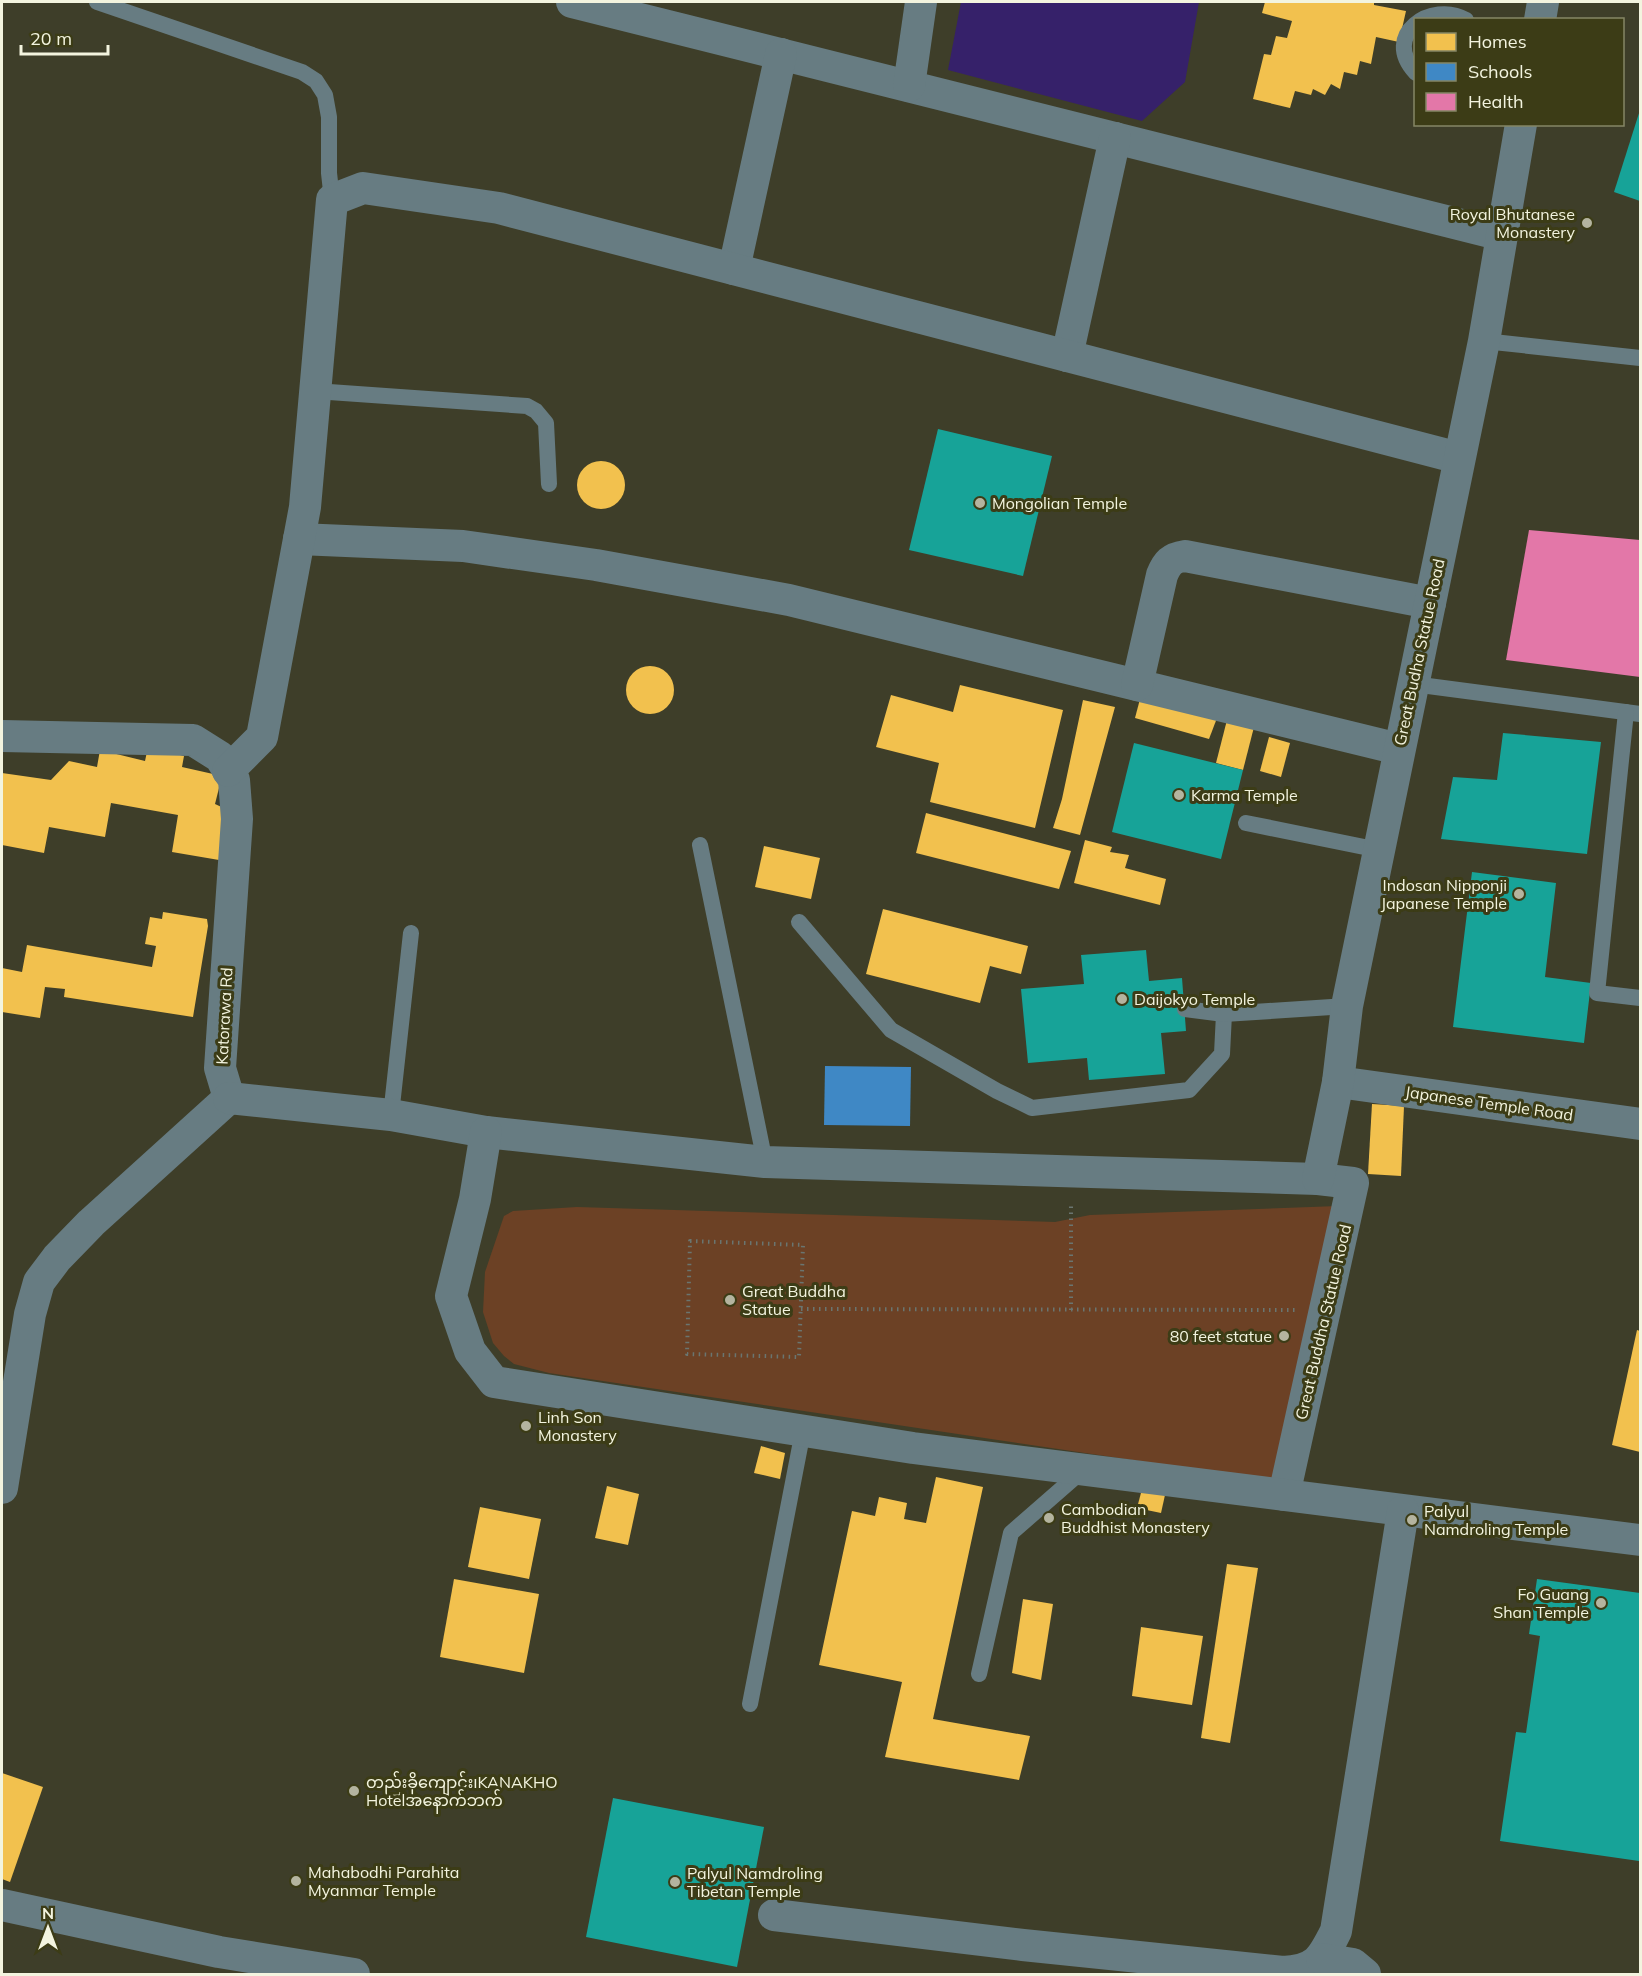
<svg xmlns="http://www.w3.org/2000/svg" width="1642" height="1976" viewBox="0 0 1642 1976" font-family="Mulish,'Noto Sans Myanmar',sans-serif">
<rect width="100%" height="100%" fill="#3e3e29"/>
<path fill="#6c4125" d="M 1338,1206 L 1273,1481 L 549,1373 L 514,1364 L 504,1356 L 493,1343 L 483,1312 L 485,1272 L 504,1216 L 513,1211 L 577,1207 L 1055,1222 L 1090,1215 Z"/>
<path fill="#36216a" d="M 961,2 L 1199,2 L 1185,82 L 1142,121 L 948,70 Z"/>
<g fill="#f2c14e">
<path d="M 1265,2 L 1374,2 L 1374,5 L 1406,11 L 1399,42 L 1376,37 L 1371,64 L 1360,61 L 1357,75 L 1344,72 L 1340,89 L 1331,84 L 1325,95 L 1313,89 L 1311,95 L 1295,91 L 1290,108 L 1253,99 L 1264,54 L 1271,55 L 1276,36 L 1287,38 L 1292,21 L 1262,13 Z"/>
<circle cx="601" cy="485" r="24"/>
<circle cx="650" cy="690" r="24"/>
<path d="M 960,685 L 1063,710 L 1035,828 L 930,802 L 939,763 L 876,747 L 891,695 L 953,712 Z"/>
<path d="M 1140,699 L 1217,718 L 1209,739 L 1135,718 Z"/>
<path d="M 1083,700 L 1115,707 L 1080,835 L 1053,828 L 1062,799 Z"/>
<path d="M 1227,720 L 1254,727 L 1243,770 L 1216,763 Z"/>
<path d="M 1269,737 L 1290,743 L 1281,777 L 1260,771 Z"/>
<path d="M 148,747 L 184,756 L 182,767 L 222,776 L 215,804 L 228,810 L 219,860 L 172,852 L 178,815 L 111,803 L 105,837 L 49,827 L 44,853 L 2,845 L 2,773 L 51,780 L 69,761 L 97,767 L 100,750 L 145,761 Z"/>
<path d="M 926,813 L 1071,851 L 1059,889 L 916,853 Z"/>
<path d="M 1085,840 L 1112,847 L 1110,852 L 1129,855 L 1125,868 L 1166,879 L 1160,905 L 1074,883 Z"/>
<path d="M 764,846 L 820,858 L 811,899 L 755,887 Z"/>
<path d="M 883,909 L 1028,946 L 1021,974 L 990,966 L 980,1003 L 866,974 Z"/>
<path d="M 163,912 L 207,919 L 208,926 L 193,1017 L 64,997 L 65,989 L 45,987 L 40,1018 L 2,1012 L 2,968 L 22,972 L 27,945 L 152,967 L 156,946 L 145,944 L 150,917 L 162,919 Z"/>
<path d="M 1372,1104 L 1404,1106 L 1401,1176 L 1368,1174 Z"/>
<path d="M 1637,1330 L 1640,1331 L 1640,1452 L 1612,1445 Z"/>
<path d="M 761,1446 L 785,1453 L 780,1479 L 754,1473 Z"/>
<path d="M 936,1477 L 983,1487 L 933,1719 L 1030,1736 L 1019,1780 L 885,1757 L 902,1682 L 819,1665 L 852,1511 L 875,1516 L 879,1497 L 907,1503 L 904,1519 L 926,1523 Z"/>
<path d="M 607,1486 L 639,1494 L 628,1545 L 595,1538 Z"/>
<path d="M 1142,1489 L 1165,1495 L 1161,1513 L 1137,1508 Z"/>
<path d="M 480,1507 L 541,1519 L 529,1579 L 468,1567 Z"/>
<path d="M 1227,1564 L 1258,1568 L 1230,1743 L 1201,1738 Z"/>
<path d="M 454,1579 L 539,1594 L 524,1673 L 440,1657 Z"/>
<path d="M 1023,1599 L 1053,1604 L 1041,1680 L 1012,1673 Z"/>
<path d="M 1141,1627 L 1203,1636 L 1192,1705 L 1132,1696 Z"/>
<path d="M 2,1773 L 43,1787 L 10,1882 L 2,1879 Z"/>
</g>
<path fill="#3f88c5" d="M 825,1066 L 911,1067 L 910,1126 L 824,1125 Z"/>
<path fill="#e377a8" d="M 1529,530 L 1640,540 L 1640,677 L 1506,660 Z"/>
<g fill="#17a398">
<path d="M 1640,110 L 1640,201 L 1614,192 Z"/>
<path d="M 938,429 L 1052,456 L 1023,576 L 909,550 Z"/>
<path d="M 1503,733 L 1601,742 L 1587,854 L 1441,839 L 1453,777 L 1497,780 Z"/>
<path d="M 1134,743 L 1243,770 L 1221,859 L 1112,832 Z"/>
<path d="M 1472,872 L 1556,883 L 1545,977 L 1591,983 L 1584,1043 L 1453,1027 Z"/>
<path d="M 1146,950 L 1149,981 L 1182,978 L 1186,1031 L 1161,1033 L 1165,1074 L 1089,1080 L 1087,1058 L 1028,1063 L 1021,989 L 1084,984 L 1081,955 Z"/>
<path d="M 1537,1579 L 1640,1593 L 1639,1861 L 1500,1841 L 1516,1732 L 1526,1733 L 1540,1636 L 1529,1634 Z"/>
<path d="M 613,1798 L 764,1827 L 737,1967 L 586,1937 Z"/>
</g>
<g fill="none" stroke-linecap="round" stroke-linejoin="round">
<g stroke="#6a7570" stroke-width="4" stroke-dasharray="1.5 4.5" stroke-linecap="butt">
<path d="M 690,1241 L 803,1245 L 799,1357 L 687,1354 Z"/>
<path d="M 801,1309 L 1295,1310"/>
<path d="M 1071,1310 L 1071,1202"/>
</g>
<g stroke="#677c82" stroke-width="16">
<path d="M 97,2 L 302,72 L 316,81 L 325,95 L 329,117 L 329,173 L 332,200"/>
<path d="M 1416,73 C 1380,35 1432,0 1466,20"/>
<path d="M 1484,341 L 1640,358"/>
<path d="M 315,391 L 527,406 L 536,411 L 546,423 L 549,484"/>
<path d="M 1413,684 L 1640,714"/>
<path d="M 1626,712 L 1597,993 L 1640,998"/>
<path d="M 1246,823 L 1379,850"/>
<path d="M 700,845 L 765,1162"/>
<path d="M 799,922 L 891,1030 L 997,1091 L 1032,1108 L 1189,1090 L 1222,1054 L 1224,1014"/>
<path d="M 1185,1009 L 1224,1014 L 1347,1006"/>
<path d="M 391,1115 L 411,933"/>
<path d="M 979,1674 L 1011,1533 L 1082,1471"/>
<path d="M 750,1704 L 803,1431"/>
</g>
<g stroke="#677c82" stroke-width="32">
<path d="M 572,2 L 1502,235"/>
<path d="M 1540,20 L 1543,2"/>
<path d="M 909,86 L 921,2"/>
<path d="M 734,269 L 781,54"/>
<path d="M 1067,356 L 1115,138"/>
<path d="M 299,539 L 463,546 L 596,565 L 789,600 L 1399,749"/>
<path d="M 1137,685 L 1162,575 C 1167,563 1171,558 1185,556 L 1430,603"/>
<path d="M 2,736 L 193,740 L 220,757 L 234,780 L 237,819 L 220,1068 L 229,1098 L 91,1223 L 57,1258 L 39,1282 L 30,1314 L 2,1488"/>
<path d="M 228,771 L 262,737 L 305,507 L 332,200 L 363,188 L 499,208 L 1459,458"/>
<path d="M 1338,1082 L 1640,1124"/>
<path d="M 229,1098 L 391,1115 L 486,1132 L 765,1162 L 1318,1179 L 1353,1183 L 1284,1495"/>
<path d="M 486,1132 L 475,1199 L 451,1296 L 470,1351 L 494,1382 L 913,1448 L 1640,1540"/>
<path d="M 1318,1179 L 1338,1082 L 1347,1006 L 1484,341 L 1521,124"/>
<path d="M 2,1905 L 219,1952 L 354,1974"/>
<path d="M 774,1915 L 1023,1945 L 1283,1972 C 1317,1970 1322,1959 1336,1931 L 1403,1511"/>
<path d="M 1322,1959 L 1353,1964 L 1365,1974"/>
</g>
</g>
<g fill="#b4b49f" stroke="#3c3c16" stroke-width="2">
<circle cx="1587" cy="223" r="6"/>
<circle cx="980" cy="503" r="6"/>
<circle cx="1179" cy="795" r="6"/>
<circle cx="1519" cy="894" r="6"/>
<circle cx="1122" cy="999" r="6"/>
<circle cx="730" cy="1300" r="6"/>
<circle cx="1284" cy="1336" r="6"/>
<circle cx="526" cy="1426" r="6"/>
<circle cx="1049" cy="1518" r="6"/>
<circle cx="1412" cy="1520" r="6"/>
<circle cx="1601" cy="1603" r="6"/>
<circle cx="354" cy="1791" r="6"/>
<circle cx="296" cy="1881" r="6"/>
<circle cx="675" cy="1882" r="6"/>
</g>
<g text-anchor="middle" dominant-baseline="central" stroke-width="6" stroke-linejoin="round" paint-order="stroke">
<g font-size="16" fill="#f3f4df" stroke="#3c3c16" text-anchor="start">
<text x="1575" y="214" text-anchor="end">Royal Bhutanese<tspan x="1575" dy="18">Monastery</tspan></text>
<text x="992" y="503">Mongolian Temple</text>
<text x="1191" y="795">Karma Temple</text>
<text x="1507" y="885" text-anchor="end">Indosan Nipponji<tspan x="1507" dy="18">Japanese Temple</tspan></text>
<text x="1134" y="999">Daijokyo Temple</text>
<text x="742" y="1291">Great Buddha<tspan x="742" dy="18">Statue</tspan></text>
<text x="1272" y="1336" text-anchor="end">80 feet statue</text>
<text x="538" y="1417">Linh Son<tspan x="538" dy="18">Monastery</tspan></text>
<text x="1061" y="1509">Cambodian<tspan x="1061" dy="18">Buddhist Monastery</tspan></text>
<text x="1424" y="1511">Palyul<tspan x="1424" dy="18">Namdroling Temple</tspan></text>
<text x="1589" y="1594" text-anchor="end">Fo Guang<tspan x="1589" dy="18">Shan Temple</tspan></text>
<text x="366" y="1782">တည်းခိုကျောင်း၊KANAKHO<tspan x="366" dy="18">Hotelအနောက်ဘက်</tspan></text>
<text x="308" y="1872">Mahabodhi Parahita<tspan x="308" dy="18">Myanmar Temple</tspan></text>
<text x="687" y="1873">Palyul Namdroling<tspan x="687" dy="18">Tibetan Temple</tspan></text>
</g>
<g font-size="16" fill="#f3f4df" stroke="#3c3c16">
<text transform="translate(1419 652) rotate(-78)">Great Budha Statue Road</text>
<text transform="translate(224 1016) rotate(-87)">Katorawa Rd</text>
<text transform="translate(1489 1103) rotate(8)">Japanese Temple Road</text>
<text transform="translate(1323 1322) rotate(-77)">Great Buddha Statue Road</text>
</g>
</g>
<rect width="1642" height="1976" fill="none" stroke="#f3f4df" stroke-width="6"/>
<rect x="1414" y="18" width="210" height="108" fill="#3c3c16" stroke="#858666" stroke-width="1.5"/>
<rect x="1426" y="33" width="30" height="18" fill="#f2c14e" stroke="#858666" stroke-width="1.5"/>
<text x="1468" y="48" font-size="18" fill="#f3f4df">Homes</text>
<rect x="1426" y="63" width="30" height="18" fill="#3f88c5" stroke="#858666" stroke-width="1.5"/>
<text x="1468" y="78" font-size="18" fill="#f3f4df">Schools</text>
<rect x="1426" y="93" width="30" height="18" fill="#e377a8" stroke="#858666" stroke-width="1.5"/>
<text x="1468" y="108" font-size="18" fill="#f3f4df">Health</text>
<g transform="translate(48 1928)" stroke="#3c3c16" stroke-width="4.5" paint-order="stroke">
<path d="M0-4.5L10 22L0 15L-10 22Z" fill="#f3f4df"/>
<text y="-9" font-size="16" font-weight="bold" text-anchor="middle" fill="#f3f4df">N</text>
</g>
<path d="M21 45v9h87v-9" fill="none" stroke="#f3f4df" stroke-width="3"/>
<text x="30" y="45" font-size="18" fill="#f3f4df" stroke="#3c3c16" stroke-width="4.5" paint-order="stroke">20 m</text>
</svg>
